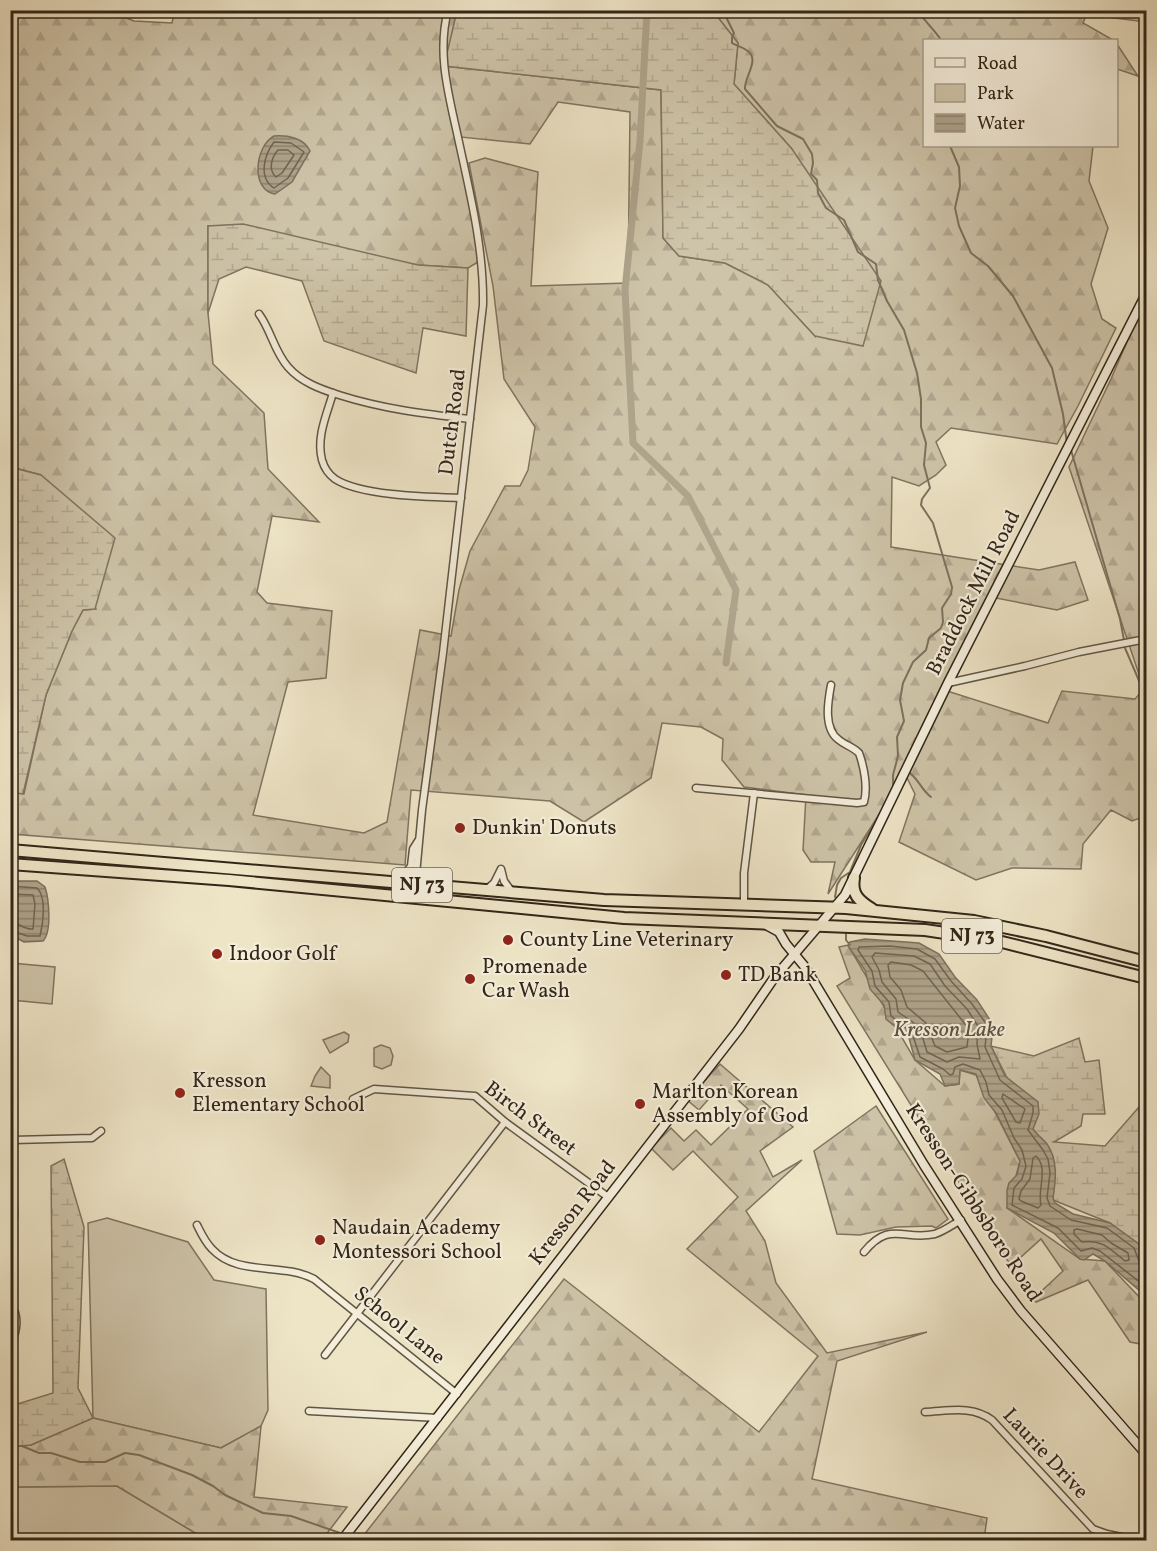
<svg xmlns="http://www.w3.org/2000/svg" width="1157" height="1551" viewBox="0 0 1157 1551" font-family="Vollkorn,serif">
<defs>
<pattern id="forest-firs" width="22" height="20" patternUnits="userSpaceOnUse" patternTransform="scale(1.5)"><rect width="22" height="20" fill="#cec4a9"/><path d="M5 1l3.5 6h-7zM16 11l3.5 6h-7z" fill="#b1a891"/></pattern>
<pattern id="wetland-marsh" width="20" height="14" patternUnits="userSpaceOnUse" patternTransform="scale(1.5)"><rect width="20" height="14" fill="#cec4a9"/><path d="M1 5h8M5 5V1M11 12h8M15 12V8" fill="none" stroke="#b1a891"/></pattern>
<pattern id="water-rules" width="6" height="5" patternUnits="userSpaceOnUse" patternTransform="scale(1.5)"><rect width="6" height="5" fill="#aea48c"/><path d="M0 2.5h6" fill="none" stroke="#8e8571"/></pattern>
</defs>
<rect width="100%" height="100%" fill="#eee5c7"/>
<filter id="stains"><feTurbulence type="fractalNoise" baseFrequency=".00333" numOctaves="4"/><feColorMatrix values="0 0 0 0 .2 0 0 0 0 .09 0 0 0 0 .02 0 0 0 .5 -.17"/></filter>
<radialGradient id="worn" r=".72"><stop offset=".6" stop-color="#630" stop-opacity="0"/><stop offset="1" stop-color="#630" stop-opacity=".3"/></radialGradient>
<g fill="#cec4a9" stroke="#807460" stroke-width="1.5">
<path d="M 11,963 L 55,967 L 52,1004 L 11,1000 Z"/>
<path d="M 344,1032 L 349,1035 L 348,1042 L 330,1053 L 323,1040 Z"/>
<path d="M 381,1045 L 390,1048 L 393,1056 L 391,1065 L 382,1069 L 374,1066 L 374,1048 Z"/>
<path d="M 321,1067 L 330,1076 L 330,1088 L 311,1086 L 315,1076 Z"/>
<path d="M 107,1218 L 188,1242 L 214,1280 L 266,1289 L 268,1410 L 261,1426 L 221,1448 L 93,1418 L 88,1223 Z"/>
<path d="M 117,1486 L 207,1540 L 11,1540 L 16,1487 Z"/>
</g>
<g fill="url(#forest-firs)" stroke="#807460" stroke-width="1.5" fill-rule="evenodd">
<path d="M 175,10 L 457,11 L 445,66 L 661,90 L 663,238 L 679,256 L 725,263 L 768,285 L 815,336 L 792,149 L 734,84 L 738,43 L 713,11 L 1088,11 L 1083,23 L 1113,40 L 924,40 L 924,146 L 1093,146 L 1089,181 L 1108,228 L 1091,284 L 1102,319 L 1116,328 L 1078,406 L 1057,444 L 951,428 L 936,442 L 946,465 L 936,475 L 919,486 L 892,477 L 891,547 L 1039,570 L 1075,562 L 1088,600 L 1057,610 L 991,597 L 944,690 L 1048,723 L 1062,691 L 1135,699 L 1144,689 L 1069,467 L 1111,379 L 1136,321 L 1146,313 L 1146,816 L 1132,821 L 1111,810 L 1083,844 L 1081,869 L 1012,868 L 976,880 L 899,842 L 915,794 L 905,774 L 828,894 L 835,862 L 811,862 L 803,850 L 806,795 L 744,787 L 722,760 L 723,739 L 701,727 L 662,723 L 651,778 L 584,822 L 550,801 L 411,790 L 405,865 L 11,834 L 11,792 L 24,794 L 46,695 L 72,631 L 83,610 L 96,609 L 41,475 L 11,467 L 10,11 L 108,11 L 134,21 L 172,23 ZM 558,102 L 630,112 L 628,283 L 531,286 L 538,172 L 485,158 L 469,163 L 493,286 L 504,379 L 535,427 L 528,470 L 520,486 L 505,486 L 470,551 L 459,590 L 451,636 L 420,630 L 387,822 L 364,833 L 253,815 L 288,682 L 326,678 L 332,611 L 267,603 L 257,592 L 272,516 L 319,522 L 268,469 L 264,413 L 213,364 L 208,313 L 208,226 L 418,265 L 468,268 L 478,262 L 461,137 L 530,144 Z"/>
<path d="M 1102,11 L 1146,11 L 1146,22 L 1107,17 Z"/>
<path d="M 1116,44 L 1117,44 L 1138,76 L 1117,69 Z"/>
<path d="M 848,945 L 915,1060 L 945,1086 L 959,1084 L 960,1070 L 976,1075 L 1020,1161 L 1007,1208 L 1080,1259 L 1105,1261 L 1146,1304 L 1146,1345 L 1130,1342 L 1088,1280 L 1036,1302 L 1033,1299 L 1063,1271 L 1041,1239 L 1011,1266 L 837,986 L 850,978 L 839,947 Z"/>
<path d="M 720,1064 L 793,1127 L 760,1151 L 773,1177 L 802,1160 L 746,1211 L 765,1241 L 776,1283 L 827,1353 L 927,1332 L 837,1361 L 812,1479 L 987,1518 L 984,1540 L 360,1540 L 564,1279 L 759,1432 L 818,1356 L 687,1249 L 738,1197 L 693,1151 L 673,1170 L 651,1148 L 671,1128 L 684,1141 L 696,1130 L 711,1145 L 748,1109 L 721,1085 L 699,1110 L 687,1100 Z"/>
<path d="M 876,1106 L 948,1219 L 936,1228 L 932,1226 L 896,1227 L 860,1235 L 837,1234 L 814,1151 Z"/>
<path d="M 93,1418 L 221,1448 L 261,1426 L 254,1497 L 347,1507 L 322,1540 L 207,1540 L 117,1486 L 16,1487 L 11,1540 L 11,1447 L 31,1445 Z"/>
</g>
<g fill="url(#wetland-marsh)" stroke="#807460" stroke-width="1.5">
<path d="M 457,11 L 713,11 L 738,43 L 734,84 L 792,149 L 881,281 L 863,346 L 815,336 L 768,285 L 725,263 L 679,256 L 663,238 L 661,90 L 444,66 Z"/>
<path d="M 243,224 L 418,265 L 468,268 L 466,336 L 423,328 L 416,373 L 324,341 L 302,281 L 246,267 L 219,279 L 208,313 L 208,226 Z"/>
<path d="M 10,467 L 41,475 L 115,538 L 95,609 L 83,610 L 72,631 L 46,695 L 23,794 L 10,792 Z"/>
<path d="M 1079,1038 L 1085,1062 L 1099,1060 L 1105,1114 L 1083,1114 L 1081,1126 L 1054,1142 L 1105,1146 L 1146,1099 L 1146,1251 L 1143,1252 L 1110,1223 L 1053,1200 L 1053,1157 L 1033,1129 L 991,1046 L 1034,1056 Z"/>
<path d="M 64,1159 L 84,1227 L 78,1388 L 93,1418 L 31,1445 L 11,1447 L 11,1406 L 53,1393 L 51,1166 Z"/>
</g>
<g fill="url(#water-rules)" stroke="#7c715e" stroke-width="1.5">
<path d="M 274,136 C 288,135 304,138 310,151 L 292,182 L 275,194 C 250,190 255,146 274,136 Z"/>
<path d="M 11,881 L 37,881 L 45,887 C 49,899 52,932 43,941 L 24,942 L 11,935 Z"/>
<path d="M 865,939 L 919,943 L 939,954 L 955,977 L 977,1000 L 990,1020 L 993,1028 L 991,1046 L 1005,1076 L 1038,1102 L 1039,1114 L 1033,1129 C 1037,1135 1043,1139 1047,1144 C 1058,1160 1056,1179 1053,1198 L 1055,1203 L 1073,1214 L 1110,1223 L 1139,1244 L 1146,1261 L 1146,1296 L 1105,1261 L 1093,1254 L 1084,1260 L 1080,1259 L 1054,1233 L 1007,1208 L 1007,1190 L 1009,1183 L 1017,1175 L 1020,1161 L 996,1113 L 984,1098 L 976,1074 L 960,1070 L 959,1084 L 945,1086 L 940,1074 L 915,1060 L 909,1038 L 886,1019 L 884,1005 L 870,989 L 865,970 L 848,946 L 850,942 Z"/>
</g>
<g fill="none" stroke-linecap="round" stroke-linejoin="round">
<g stroke="#706452" stroke-width="1.5">
<path d="M 274,142 L 291,143 L 304,152 L 288,178 L 274,188 C 258,178 264,155 274,142 Z"/>
<path d="M 278,150 L 288,150 L 294,155 L 282,173 L 276,177 C 268,170 271,158 278,150 Z"/>
<path d="M 10,886 L 37,888 C 47,897 43,924 40,936 L 27,936 L 10,930"/>
<path d="M 10,894 L 33,895 L 35,904 L 33,929 C 25,930 19,923 10,922"/>
<path d="M 875,953 L 914,956 L 930,964 L 945,986 L 967,1009 L 978,1026 L 977,1044 L 980,1059 L 959,1057 L 947,1062 L 927,1052 L 921,1032 L 914,1023 L 898,1012 L 896,999 L 882,982 L 879,970 L 872,957 Z"/>
<path d="M 891,962 L 911,965 L 923,971 L 969,1029 L 967,1047 L 947,1052 L 935,1046 L 926,1023 L 907,1007 L 901,990 L 890,977 L 888,965 Z"/>
<path d="M 1003,1094 L 1025,1109 L 1020,1123 L 1016,1122 L 1002,1098 Z"/>
<path d="M 1036,1156 C 1049,1168 1037,1190 1041,1205 L 1038,1208 L 1021,1201 L 1019,1199 L 1021,1191 L 1030,1179 L 1033,1158 Z"/>
<path d="M 1077,1229 L 1102,1235 L 1111,1243 L 1128,1253 L 1129,1260 L 1125,1261 C 1110,1249 1102,1239 1082,1242 L 1074,1234 L 1074,1230 Z"/>
<path d="M 1146,1264 L 1139,1261 L 1134,1248 L 1107,1228 L 1071,1220 L 1050,1206 L 1047,1198 L 1050,1173 L 1048,1159 L 1043,1150 L 1028,1130 L 1033,1113 L 1033,1106 L 1000,1080 L 985,1047 L 987,1029 L 985,1022 L 972,1004 L 951,981 L 935,959 L 917,949 L 890,946 L 859,947 L 858,950 L 872,971 L 875,986 L 889,1002 L 891,1016 L 912,1033 L 920,1057 L 943,1069 L 950,1075 L 953,1074 L 955,1067 L 963,1064 L 980,1070 L 986,1082 L 989,1095 L 1002,1110 L 1014,1138 L 1022,1150 L 1026,1166 L 1022,1179 L 1014,1188 L 1012,1205 L 1058,1228 L 1081,1251 L 1092,1248 L 1100,1251 L 1146,1287"/>
</g>
<g stroke="#7c715e" stroke-width="2">
<path d="M 727,10 L 727,19 L 734,33 L 732,37 L 732,43 C 737,46 745,48 749,52 C 759,61 744,78 745,89 L 777,126 L 803,139 L 812,154 L 813,163 L 811,174 L 817,180 L 818,193 L 826,208 L 844,220 L 858,252 L 876,264 L 878,280 L 887,301 L 904,330 L 917,373 L 921,399 L 921,427 L 926,443 L 924,465 L 930,488 L 922,499 L 921,505 L 933,523 L 952,587 L 951,594 L 942,608 L 943,622 L 941,628 L 929,638 L 926,650 L 913,662 L 903,683 L 900,700 L 904,721 L 897,737 L 898,756 L 893,775 L 893,789"/>
<path d="M 917,10 C 923,19 938,34 941,40"/>
<path d="M 950,146 L 959,167 L 960,186 L 955,208 L 959,226 L 971,253 L 988,266 L 1013,296 L 1052,368 L 1063,414 L 1067,444"/>
<path d="M 1071,450 L 1120,619 L 1124,640"/>
<path d="M 1125,648 L 1146,697"/>
<path d="M 907,771 C 918,777 921,790 931,797"/>
<path d="M 835,897 L 837,885 L 841,878 L 850,872 L 861,845 L 881,812"/>
<path d="M 846,934 L 846,940 L 850,945"/>
<path d="M 10,1446 L 22,1446 L 39,1453 L 51,1453 L 80,1462 L 105,1462 L 125,1453 L 139,1455 L 192,1475 L 213,1486 L 225,1495 L 263,1513 L 291,1516 L 343,1534"/>
<path d="M 470,1540 L 475,1537 L 483,1540"/>
</g>
<path stroke="#aea48c" stroke-width="7" d="M 647,10 L 640,141 L 625,290 L 633,443 L 688,496 L 736,590 L 726,663"/>
<defs>
<g id="street">
<path d="M 259,314 C 271,330 274,351 288,367 C 301,382 320,389 339,395 C 383,409 425,414 470,419"/>
<path d="M 333,393 C 327,414 316,437 322,460 C 324,467 328,474 335,479 C 361,496 428,497 461,498"/>
<path d="M 948,683 L 1025,666 L 1079,652 L 1146,639"/>
<path d="M 696,788 L 857,803 L 864,802 C 868,787 864,767 859,753 C 853,747 845,745 839,740 C 823,729 828,701 831,685"/>
<path d="M 398,883 L 411,866 L 413,849 L 418,841"/>
<path d="M 415,885 L 422,810 L 443,653 L 483,305 C 484,247 469,189 457,133 C 448,92 437,52 448,10"/>
<path d="M 486,890 L 494,883 L 501,869 L 504,881 L 512,892"/>
<path d="M 744,906 L 744,873 L 754,793"/>
<path d="M 353,1099 L 374,1089 L 475,1096 L 505,1122 L 608,1197"/>
<path d="M 10,1116 L 14,1216 L 10,1235"/>
<path d="M 13,1140 L 92,1138 L 101,1131"/>
<path d="M 197,1225 C 201,1233 205,1242 212,1249 C 238,1277 282,1262 314,1279 L 457,1394"/>
<path d="M 864,1252 C 890,1220 903,1241 935,1234 C 944,1231 952,1225 961,1220"/>
<path d="M 10,1302 C 19,1315 18,1331 10,1345"/>
<path d="M 325,1355 L 505,1122"/>
<path d="M 309,1411 L 438,1418"/>
<path d="M 925,1412 C 949,1411 972,1405 992,1420 L 1093,1529 L 1107,1534 L 1136,1540"/>
</g>
<g id="secondary">
<path d="M 768,926 L 779,932 L 786,944 L 805,967 L 924,1165 L 997,1279 L 1021,1311 L 1146,1454"/>
<path d="M 342,1540 L 739,1029 L 774,978 L 845,895 L 948,683 L 1146,294"/>
</g>
<g id="highway">
<path d="M 10,850 L 604,900 L 846,908 L 974,921 L 1046,936 L 1146,962"/>
<path d="M 10,864 L 229,880 L 624,918 L 925,930 L 998,941 L 1146,978"/>
<path d="M 854,878 C 851,894 859,901 872,909"/>
</g>
</defs>
<use href="#street" stroke="#615544" stroke-width="9"/>
<use href="#secondary" stroke="#322518" stroke-width="11"/>
<use href="#highway" stroke="#322518" stroke-width="14"/>
<use href="#street" stroke="#f4eedb" stroke-width="6"/>
<use href="#secondary" stroke="#f4eedb" stroke-width="8"/>
<use href="#highway" stroke="#eee5c7" stroke-width="10"/>
</g>
<g fill="#8f2418" stroke="#f4eedb" stroke-width="2">
<circle cx="460" cy="828" r="6"/>
<circle cx="508" cy="940" r="6"/>
<circle cx="217" cy="954" r="6"/>
<circle cx="726" cy="975" r="6"/>
<circle cx="470" cy="979" r="6"/>
<circle cx="180" cy="1093" r="6"/>
<circle cx="640" cy="1104" r="6"/>
<circle cx="320" cy="1240" r="6"/>
</g>
<g text-anchor="middle" dominant-baseline="central" stroke-width="4.5" stroke-linejoin="round" paint-order="stroke">
<g fill="#f4eedb" stroke="#6c6152" stroke-width="1.5">
<rect x="392" y="868" width="60" height="34" rx="4.5"/>
<rect x="942" y="919" width="60" height="34" rx="4.5"/>
</g>
<g font-size="20" font-weight="bold" fill="#322518">
<text x="422" y="885">NJ 73</text>
<text x="972" y="936">NJ 73</text>
</g>
<g font-size="21" fill="#322518" stroke="#f4eedb">
<text transform="translate(453 422) rotate(-83)">Dutch Road</text>
<text transform="translate(974 593) rotate(-63)">Braddock Mill Road</text>
<text transform="translate(530 1119) rotate(37)">Birch Street</text>
<text transform="translate(973 1203) rotate(57)">Kresson-Gibbsboro Road</text>
<text transform="translate(573 1213) rotate(-52)">Kresson Road</text>
<text transform="translate(399 1326) rotate(39)">School Lane</text>
<text transform="translate(1045 1454) rotate(47)">Laurie Drive</text>
</g>
<g font-size="21" fill="#322518" stroke="#f4eedb" text-anchor="start">
<text x="472" y="828">Dunkin' Donuts</text>
<text x="520" y="940">County Line Veterinary</text>
<text x="229" y="954">Indoor Golf</text>
<text x="482" y="967">Promenade<tspan x="482" dy="24">Car Wash</tspan></text>
<text x="738" y="975">TD Bank</text>
<text x="192" y="1081">Kresson<tspan x="192" dy="24">Elementary School</tspan></text>
<text x="652" y="1092">Marlton Korean<tspan x="652" dy="24">Assembly of God</tspan></text>
<text x="332" y="1228">Naudain Academy<tspan x="332" dy="24">Montessori School</tspan></text>
</g>
<g font-size="22" font-style="italic" fill="#5d5141" stroke="#f4eedb">
<text x="949" y="1030">Kresson Lake</text>
</g>
</g>
<rect width="1157" height="1551" fill="none" stroke="#eee5c7" stroke-width="36"/>
<rect x="12" y="12" width="1133" height="1527" fill="none" stroke="#322518" stroke-width="3"/>
<rect x="18" y="18" width="1121" height="1515" fill="none" stroke="#322518" stroke-width="1.5"/>
<rect x="923" y="39" width="195" height="108" fill="#f4eedb" stroke="#a69e8d" stroke-width="1.5"/>
<rect x="935" y="58" width="30" height="9" fill="#f4eedb" stroke="#a69e8d" stroke-width="1.5"/>
<text x="977" y="69" font-size="18" fill="#322518">Road</text>
<rect x="935" y="84" width="30" height="18" fill="#cec4a9" stroke="#a69e8d" stroke-width="1.5"/>
<text x="977" y="99" font-size="18" fill="#322518">Park</text>
<rect x="935" y="114" width="30" height="18" fill="url(#water-rules)" stroke="#a69e8d" stroke-width="1.5"/>
<text x="977" y="129" font-size="18" fill="#322518">Water</text>
<rect width="100%" height="100%" filter="url(#stains)"/>
<rect width="100%" height="100%" fill="url(#worn)"/>
</svg>
